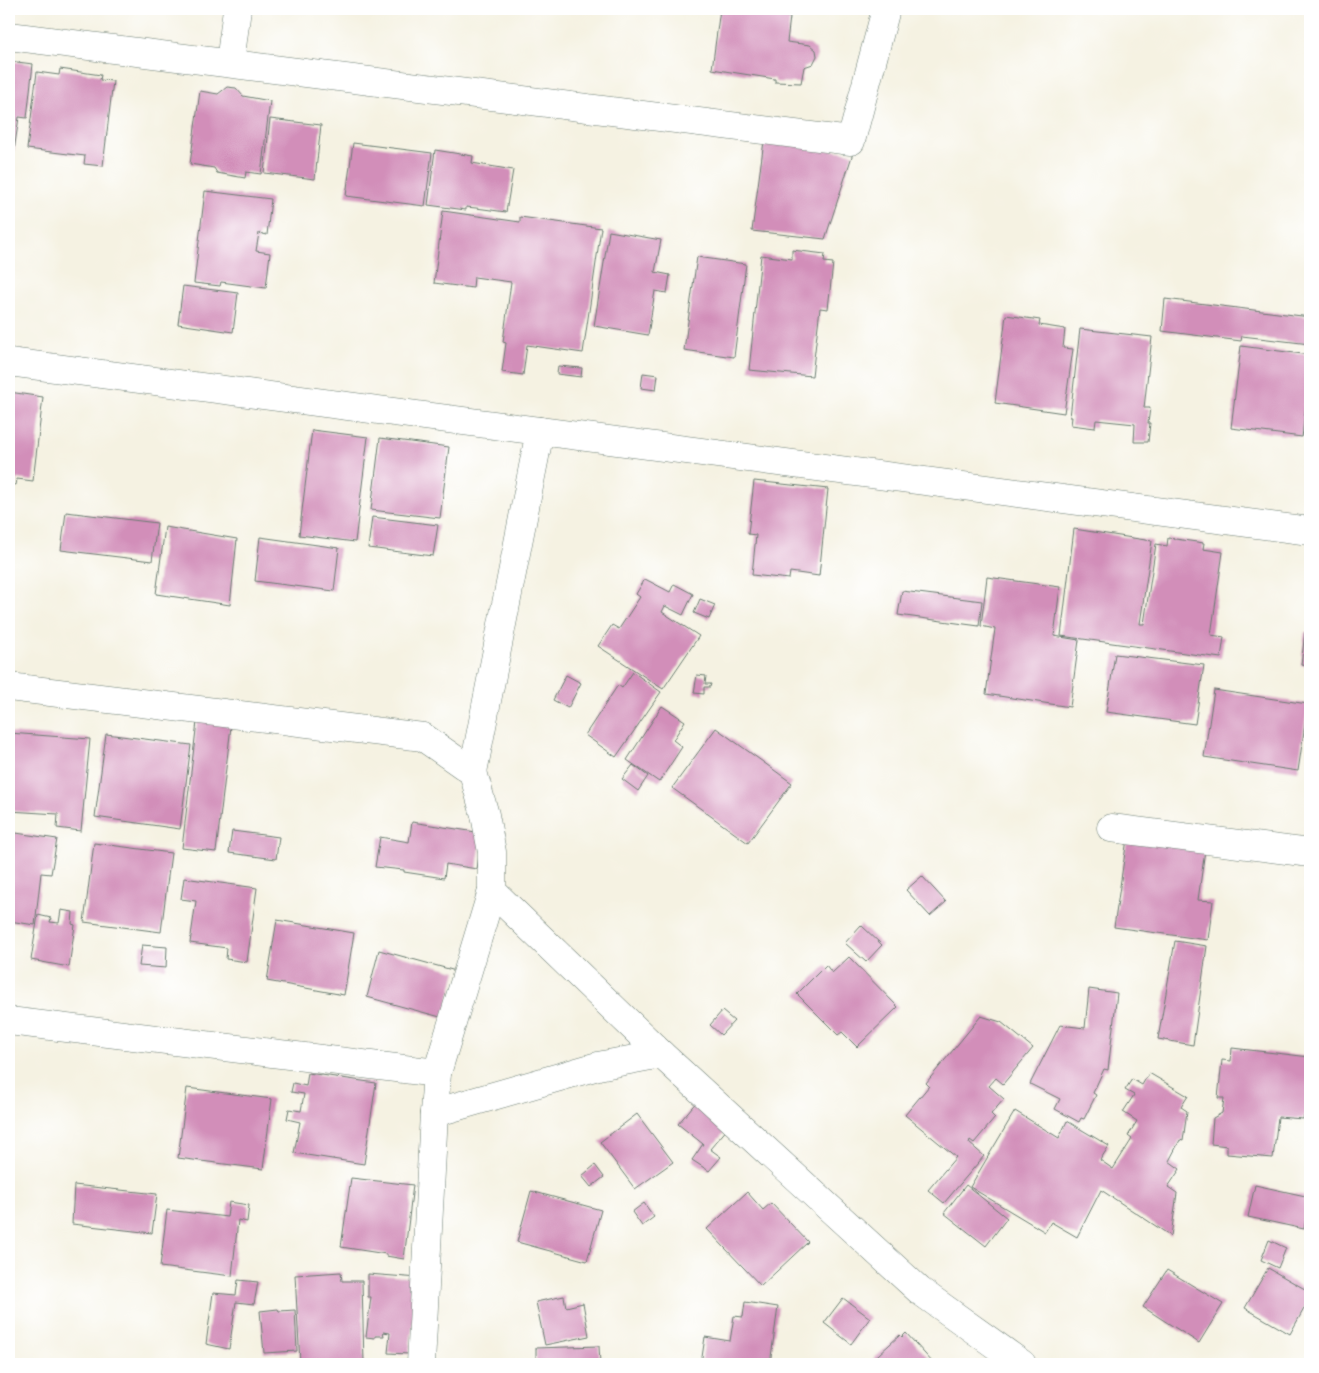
<svg xmlns="http://www.w3.org/2000/svg" width="1319" height="1373" viewBox="0 0 1319 1373" font-family="Delius,sans-serif">
<rect width="100%" height="100%" fill="#fff"/>
<filter id="ink" filterUnits="userSpaceOnUse"><feTurbulence type="fractalNoise" baseFrequency=".02" numOctaves="2"/><feDisplacementMap in="SourceGraphic" scale="10" xChannelSelector="R" yChannelSelector="G"/><feConvolveMatrix kernelMatrix="1 2 1 2 8 2 1 2 1" color-interpolation-filters="sRGB"/></filter>
<filter id="wash" filterUnits="userSpaceOnUse"><feTurbulence type="fractalNoise" baseFrequency=".0096" numOctaves="4" result="noise"/><feDisplacementMap in="SourceGraphic" scale="20" xChannelSelector="R" yChannelSelector="G"/><feGaussianBlur stdDeviation="1.12" result="paint"/><feColorMatrix in="noise" values="0 0 0 0 0 0 0 0 0 0 0 0 0 0 0 0 0 1.4 0 .05"/><feComposite in="paint" operator="in"/></filter>
<g filter="url(#wash)">
<rect width="100%" height="100%" fill="#f5f2e2"/>
<g id="blocks">
<g fill="#d28eb9">
<path d="M 720,9 L 790,17 L 787,42 L 810,45 L 816,50 L 817,56 L 813,64 L 804,67 L 801,83 L 775,82 L 775,79 L 712,69 Z"/>
<path d="M 9,61 L 33,64 L 27,118 L 19,117 L 14,151 L 9,151 Z"/>
<path d="M 60,69 L 101,75 L 100,80 L 113,81 L 103,166 L 84,164 L 85,156 L 27,149 L 37,72 L 59,75 Z"/>
<path d="M 227,87 L 236,88 L 243,96 L 270,101 L 261,174 L 246,172 L 245,178 L 217,173 L 214,168 L 190,164 L 200,91 L 218,94 Z"/>
<path d="M 270,119 L 321,125 L 315,179 L 264,173 Z"/>
<path d="M 764,141 L 853,153 L 825,239 L 752,231 Z"/>
<path d="M 353,143 L 432,153 L 425,206 L 346,196 Z"/>
<path d="M 435,150 L 473,156 L 472,163 L 513,170 L 506,212 L 476,208 L 466,207 L 466,210 L 428,205 Z"/>
<path d="M 205,191 L 271,199 L 267,235 L 259,233 L 256,251 L 270,253 L 266,288 L 221,282 L 220,286 L 194,283 Z"/>
<path d="M 443,211 L 520,222 L 520,217 L 601,228 L 583,353 L 527,345 L 523,375 L 502,372 L 506,343 L 503,342 L 511,282 L 474,277 L 473,288 L 434,283 Z"/>
<path d="M 609,231 L 661,240 L 655,272 L 670,275 L 667,293 L 655,291 L 648,335 L 594,326 Z"/>
<path d="M 792,250 L 825,254 L 824,262 L 833,263 L 828,309 L 820,308 L 812,376 L 749,370 L 761,255 L 792,259 Z"/>
<path d="M 697,257 L 746,264 L 734,357 L 684,350 Z"/>
<path d="M 183,286 L 238,293 L 233,332 L 178,324 Z"/>
<path d="M 1165,299 L 1310,317 L 1310,344 L 1242,336 L 1241,341 L 1162,331 Z"/>
<path d="M 1006,315 L 1040,320 L 1039,325 L 1065,329 L 1063,348 L 1073,349 L 1064,413 L 995,403 Z"/>
<path d="M 1080,329 L 1152,337 L 1144,408 L 1150,408 L 1148,423 L 1150,423 L 1148,442 L 1134,442 L 1135,424 L 1096,420 L 1095,428 L 1071,425 L 1072,417 L 1070,417 Z"/>
<path d="M 1241,346 L 1310,355 L 1310,370 L 1302,437 L 1231,428 Z"/>
<path d="M 558,366 L 582,368 L 581,377 L 557,374 Z"/>
<path d="M 643,373 L 658,375 L 656,390 L 641,388 Z"/>
<path d="M 9,392 L 43,397 L 33,481 L 17,479 L 16,485 L 9,484 Z"/>
<path d="M 312,430 L 368,437 L 355,542 L 299,535 Z"/>
<path d="M 380,438 L 449,447 L 440,518 L 371,510 Z"/>
<path d="M 754,481 L 828,489 L 819,576 L 790,572 L 789,579 L 752,575 L 756,535 L 748,534 Z"/>
<path d="M 66,512 L 157,523 L 152,561 L 61,550 Z"/>
<path d="M 372,517 L 438,525 L 433,556 L 368,548 Z"/>
<path d="M 165,527 L 237,539 L 230,605 L 156,594 Z"/>
<path d="M 1074,529 L 1152,541 L 1140,624 L 1144,624 L 1156,544 L 1167,546 L 1168,538 L 1204,543 L 1203,549 L 1223,552 L 1211,635 L 1224,637 L 1221,658 L 1061,636 Z"/>
<path d="M 260,537 L 339,548 L 334,591 L 255,581 Z"/>
<path d="M 987,577 L 1060,587 L 1054,636 L 1079,640 L 1070,707 L 986,694 L 995,629 L 981,626 Z"/>
<path d="M 645,579 L 670,592 L 674,584 L 693,594 L 683,615 L 665,606 L 662,612 L 699,636 L 663,689 L 598,646 L 612,625 L 619,629 L 640,597 L 636,594 Z"/>
<path d="M 902,591 L 982,601 L 979,626 L 898,615 Z"/>
<path d="M 700,599 L 715,605 L 709,619 L 694,613 Z"/>
<path d="M 1305,632 L 1310,633 L 1310,666 L 1301,665 Z"/>
<path d="M 1115,654 L 1204,665 L 1195,724 L 1106,712 Z"/>
<path d="M 633,672 L 661,692 L 616,757 L 585,735 L 618,685 L 622,688 Z"/>
<path d="M 566,675 L 581,683 L 568,708 L 553,700 Z"/>
<path d="M 697,675 L 706,676 L 705,684 L 711,684 L 710,687 L 704,687 L 704,694 L 694,693 Z"/>
<path d="M 1214,690 L 1308,704 L 1298,771 L 1204,757 Z"/>
<path d="M 662,706 L 685,721 L 673,740 L 682,747 L 659,782 L 627,760 Z"/>
<path d="M 198,713 L 232,718 L 216,852 L 182,848 Z"/>
<path d="M 716,728 L 792,783 L 748,843 L 672,788 Z"/>
<path d="M 9,733 L 90,739 L 81,831 L 57,828 L 58,814 L 9,811 Z"/>
<path d="M 106,734 L 191,745 L 180,829 L 95,817 Z"/>
<path d="M 633,765 L 648,776 L 638,791 L 622,779 Z"/>
<path d="M 412,822 L 482,833 L 477,869 L 446,864 L 444,878 L 404,872 L 404,870 L 375,867 L 380,837 L 409,842 Z"/>
<path d="M 232,831 L 279,837 L 276,859 L 229,853 Z"/>
<path d="M 9,832 L 57,839 L 51,874 L 41,873 L 35,925 L 9,921 Z"/>
<path d="M 1127,839 L 1205,850 L 1198,900 L 1213,901 L 1208,940 L 1114,927 Z"/>
<path d="M 94,843 L 171,853 L 161,932 L 84,922 Z"/>
<path d="M 922,876 L 946,902 L 930,916 L 906,890 Z"/>
<path d="M 184,878 L 257,888 L 247,962 L 226,959 L 227,948 L 190,943 L 196,901 L 181,899 Z"/>
<path d="M 61,910 L 73,912 L 72,924 L 75,925 L 69,967 L 31,960 L 38,915 L 51,918 L 50,922 L 59,923 Z"/>
<path d="M 277,920 L 354,933 L 344,995 L 267,981 Z"/>
<path d="M 861,925 L 882,945 L 866,962 L 845,943 Z"/>
<path d="M 1175,941 L 1207,946 L 1193,1045 L 1158,1039 Z"/>
<path d="M 142,945 L 167,947 L 166,968 L 139,966 Z"/>
<path d="M 379,950 L 456,971 L 444,1018 L 367,997 Z"/>
<path d="M 849,957 L 898,1007 L 857,1047 L 842,1032 L 838,1035 L 797,994 L 826,965 L 832,973 Z"/>
<path d="M 1089,989 L 1117,993 L 1108,1070 L 1104,1069 L 1093,1093 L 1096,1095 L 1084,1119 L 1081,1118 L 1079,1122 L 1055,1109 L 1060,1099 L 1030,1084 L 1060,1025 L 1085,1028 Z"/>
<path d="M 722,1011 L 734,1021 L 721,1035 L 710,1025 Z"/>
<path d="M 981,1016 L 1001,1022 L 1033,1048 L 1003,1084 L 996,1078 L 989,1086 L 1004,1099 L 991,1114 L 995,1118 L 974,1143 L 970,1140 L 969,1143 L 984,1156 L 944,1203 L 928,1190 L 956,1157 L 905,1115 L 929,1086 L 926,1083 Z"/>
<path d="M 1232,1048 L 1310,1057 L 1310,1116 L 1304,1116 L 1303,1119 L 1278,1117 L 1273,1158 L 1227,1154 L 1227,1146 L 1211,1144 L 1213,1118 L 1222,1113 L 1224,1098 L 1218,1098 L 1222,1060 L 1231,1061 Z"/>
<path d="M 308,1073 L 376,1083 L 364,1164 L 294,1153 L 300,1122 L 287,1119 L 289,1109 L 301,1111 L 304,1094 L 291,1092 L 293,1083 L 306,1086 Z"/>
<path d="M 1149,1073 L 1188,1096 L 1181,1107 L 1187,1111 L 1183,1141 L 1180,1140 L 1169,1161 L 1180,1169 L 1168,1187 L 1177,1193 L 1171,1236 L 1101,1190 L 1077,1237 L 1051,1222 L 1045,1232 L 970,1187 L 1015,1111 L 1059,1138 L 1067,1121 L 1109,1146 L 1100,1160 L 1113,1169 L 1132,1139 L 1128,1136 L 1137,1121 L 1123,1112 L 1134,1095 L 1125,1090 L 1132,1079 L 1142,1085 Z"/>
<path d="M 187,1088 L 272,1099 L 263,1169 L 178,1158 Z"/>
<path d="M 702,1095 L 729,1127 L 710,1149 L 721,1157 L 709,1171 L 692,1160 L 703,1144 L 678,1124 Z"/>
<path d="M 637,1114 L 673,1162 L 635,1189 L 600,1142 Z"/>
<path d="M 595,1165 L 604,1177 L 591,1187 L 582,1176 Z"/>
<path d="M 351,1178 L 413,1185 L 404,1259 L 386,1256 L 386,1254 L 341,1247 Z"/>
<path d="M 74,1185 L 157,1194 L 152,1233 L 72,1224 Z"/>
<path d="M 966,1185 L 1007,1218 L 986,1246 L 944,1213 Z"/>
<path d="M 1255,1185 L 1310,1197 L 1304,1229 L 1248,1217 Z"/>
<path d="M 531,1191 L 601,1210 L 587,1261 L 517,1242 Z"/>
<path d="M 747,1192 L 763,1210 L 771,1203 L 808,1242 L 761,1286 L 707,1229 Z"/>
<path d="M 229,1202 L 249,1205 L 247,1222 L 238,1220 L 232,1276 L 160,1267 L 167,1210 L 227,1217 Z"/>
<path d="M 644,1203 L 654,1217 L 642,1226 L 632,1212 Z"/>
<path d="M 1269,1240 L 1286,1248 L 1278,1268 L 1261,1260 Z"/>
<path d="M 1268,1268 L 1310,1292 L 1310,1298 L 1290,1334 L 1245,1308 Z"/>
<path d="M 1167,1270 L 1223,1304 L 1199,1343 L 1143,1307 Z"/>
<path d="M 341,1272 L 342,1281 L 362,1281 L 364,1364 L 317,1364 L 300,1363 L 295,1275 Z"/>
<path d="M 368,1274 L 419,1278 L 409,1354 L 388,1353 L 390,1333 L 383,1332 L 384,1336 L 375,1336 L 375,1338 L 366,1337 L 371,1297 L 368,1297 Z"/>
<path d="M 238,1280 L 258,1282 L 254,1304 L 236,1302 L 229,1349 L 206,1344 L 213,1293 L 236,1295 Z"/>
<path d="M 564,1296 L 566,1307 L 583,1303 L 589,1336 L 545,1345 L 536,1302 Z"/>
<path d="M 843,1298 L 870,1318 L 851,1344 L 824,1323 Z"/>
<path d="M 745,1302 L 778,1307 L 770,1364 L 701,1364 L 705,1337 L 730,1341 L 734,1316 L 743,1317 Z"/>
<path d="M 278,1309 L 279,1311 L 295,1310 L 297,1351 L 264,1353 L 260,1311 Z"/>
<path d="M 906,1333 L 934,1364 L 868,1364 L 900,1335 L 902,1337 Z"/>
<path d="M 599,1346 L 600,1364 L 536,1364 L 536,1348 Z"/>
</g>
</g>
</g>
<g filter="url(#ink)">
<use href="#blocks" fill-opacity="0" stroke="#6a7c71" stroke-width="1"/>
<g fill="none" stroke-linecap="round" stroke-linejoin="round">
<defs>
<g id="street">
<path d="M 9,36 L 851,141 L 886,9"/>
<path d="M 230,63 L 237,9"/>
<path d="M 9,362 L 1310,531"/>
<path d="M 9,687 L 423,737 L 473,772 L 485,815 L 492,852 L 492,891 L 661,1054 L 920,1291 L 1022,1364"/>
<path d="M 473,772 L 540,431"/>
<path d="M 1111,828 L 1310,853"/>
<path d="M 9,1021 L 437,1073"/>
<path d="M 434,1113 L 598,1066 L 661,1054"/>
<path d="M 421,1364 L 434,1113 L 437,1073 L 492,891"/>
</g>
</defs>
<use href="#street" stroke="#6a7c71" stroke-width="29"/>
<use href="#street" stroke="#fff" stroke-width="28"/>
</g>
</g>
<rect width="1319" height="1373" fill="none" stroke="#fff" stroke-width="30"/>
</svg>
